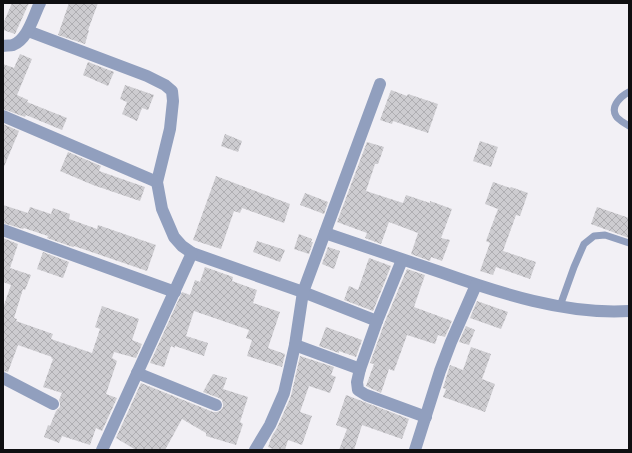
<svg xmlns="http://www.w3.org/2000/svg" width="632" height="453" viewBox="0 0 632 453" font-family="Lora,serif">
<defs>
<pattern id="building-cross-hatch" width="8" height="8" patternUnits="userSpaceOnUse"><rect width="8" height="8" fill="#cdccd0"/><path d="M0 0l8 8M0 8l8-8" fill="none" stroke="#afaeb2"/></pattern>
</defs>
<rect width="100%" height="100%" fill="#f2f0f5"/>
<g fill="url(#building-cross-hatch)">
<path d="M 12,3 L 29,3 L 15,34 L 3,30 L 3,24 Z"/>
<path d="M 69,3 L 98,3 L 88,30 L 89,30 L 85,44 L 58,35 Z"/>
<path d="M 20,54 L 32,59 L 17,95 L 28,100 L 27,102 L 67,118 L 62,130 L 26,115 L 25,117 L 3,109 L 3,64 L 14,68 Z"/>
<path d="M 88,62 L 114,72 L 108,86 L 83,75 Z"/>
<path d="M 125,85 L 154,95 L 148,110 L 142,108 L 137,121 L 122,114 L 127,102 L 120,99 Z"/>
<path d="M 391,90 L 407,96 L 408,94 L 438,104 L 428,133 L 393,121 L 392,124 L 380,120 Z"/>
<path d="M 3,124 L 19,131 L 3,169 Z"/>
<path d="M 225,134 L 242,141 L 238,152 L 221,146 Z"/>
<path d="M 480,141 L 498,147 L 491,167 L 473,161 Z"/>
<path d="M 367,142 L 384,147 L 378,164 L 375,164 L 366,191 L 403,203 L 406,195 L 430,203 L 430,201 L 452,209 L 441,238 L 450,240 L 442,261 L 431,257 L 430,261 L 411,254 L 418,233 L 389,222 L 381,244 L 365,238 L 367,233 L 337,222 Z"/>
<path d="M 68,152 L 101,166 L 99,171 L 145,187 L 140,201 L 93,185 L 60,171 Z"/>
<path d="M 216,176 L 290,204 L 284,223 L 242,208 L 240,213 L 234,211 L 221,249 L 193,240 Z"/>
<path d="M 493,182 L 510,188 L 511,187 L 528,193 L 520,216 L 516,215 L 503,251 L 536,262 L 530,279 L 496,267 L 493,275 L 480,271 L 490,243 L 486,241 L 498,209 L 485,204 Z"/>
<path d="M 305,193 L 328,202 L 324,214 L 300,205 Z"/>
<path d="M 3,205 L 28,213 L 30,207 L 51,214 L 53,208 L 70,214 L 69,219 L 97,229 L 98,225 L 156,245 L 147,271 L 74,246 L 73,247 L 47,238 L 48,236 L 24,228 L 23,229 L 3,223 Z"/>
<path d="M 597,207 L 629,218 L 629,238 L 591,224 Z"/>
<path d="M 299,234 L 312,239 L 311,242 L 313,242 L 309,254 L 294,249 Z"/>
<path d="M 3,238 L 18,244 L 10,268 L 31,275 L 25,290 L 23,289 L 14,318 L 17,319 L 16,321 L 53,334 L 51,339 L 92,353 L 100,329 L 95,327 L 102,306 L 139,319 L 132,340 L 142,344 L 136,358 L 114,352 L 112,358 L 117,361 L 106,394 L 117,398 L 102,431 L 96,428 L 90,445 L 62,436 L 59,443 L 44,437 L 48,425 L 50,426 L 56,411 L 60,407 L 60,403 L 59,400 L 62,393 L 43,387 L 53,359 L 51,358 L 52,357 L 18,345 L 8,372 L 3,371 L 3,308 L 11,285 L 3,282 Z"/>
<path d="M 257,241 L 285,250 L 280,262 L 253,252 Z"/>
<path d="M 328,247 L 340,251 L 334,269 L 322,264 Z"/>
<path d="M 43,252 L 69,262 L 63,278 L 37,269 Z"/>
<path d="M 369,258 L 391,266 L 373,311 L 344,300 L 349,286 L 358,290 Z"/>
<path d="M 205,267 L 233,277 L 232,281 L 257,290 L 253,303 L 280,312 L 268,348 L 285,354 L 282,367 L 247,356 L 252,340 L 246,338 L 249,330 L 194,311 L 186,336 L 208,343 L 204,356 L 175,346 L 175,348 L 171,346 L 164,367 L 150,363 L 182,292 L 190,295 L 195,280 L 200,282 Z"/>
<path d="M 407,269 L 425,275 L 414,307 L 452,321 L 445,337 L 438,335 L 435,344 L 407,335 L 394,371 L 389,369 L 381,393 L 366,386 L 374,364 L 370,363 L 384,324 Z"/>
<path d="M 477,301 L 508,312 L 501,329 L 470,318 Z"/>
<path d="M 466,326 L 475,330 L 469,345 L 459,342 Z"/>
<path d="M 326,327 L 362,340 L 356,357 L 339,351 L 339,353 L 319,346 Z"/>
<path d="M 471,347 L 491,354 L 482,379 L 495,384 L 485,412 L 443,397 L 446,389 L 443,388 L 450,365 L 463,370 Z"/>
<path d="M 300,356 L 334,367 L 331,375 L 336,377 L 330,393 L 309,386 L 300,412 L 312,416 L 302,445 L 288,440 L 285,450 L 276,450 L 268,447 L 272,436 L 277,428 L 291,396 Z"/>
<path d="M 213,374 L 227,378 L 223,389 L 248,397 L 240,422 L 243,424 L 236,445 L 206,436 L 206,433 L 182,419 L 165,450 L 136,450 L 116,438 L 141,383 L 213,412 L 217,412 L 220,411 L 223,407 L 223,404 L 222,400 L 219,398 L 203,392 Z"/>
<path d="M 346,395 L 409,419 L 402,439 L 362,425 L 354,450 L 339,450 L 347,429 L 336,425 Z"/>
</g>
<g fill="none" stroke-linecap="round" stroke-linejoin="round">
<g stroke="#919fbe" stroke-width="7">
<path d="M 629,92 C 621,96 610,106 616,116 C 618,120 625,123 629,126"/>
<path d="M 560,306 L 574,267 L 584,244 L 594,236 L 605,235 L 629,243"/>
</g>
<g stroke="#919fbe" stroke-width="12">
<path d="M 28,31 L 147,76 L 165,85 L 172,91 L 173,101 L 170,129 L 157,182 L 162,209 L 174,237 L 182,246 L 192,253 L 303,292 L 377,321"/>
<path d="M 3,46 C 6,45 10,46 13,45 C 28,39 33,17 40,3"/>
<path d="M 3,116 L 157,182"/>
<path d="M 3,230 L 175,292"/>
<path d="M 325,233 C 364,246 402,259 440,272 C 499,293 566,315 629,311"/>
<path d="M 402,260 L 377,321 L 360,369 L 357,382 L 358,390 L 366,395 L 426,417"/>
<path d="M 295,345 L 360,369"/>
<path d="M 137,373 L 216,405"/>
<path d="M 3,378 L 53,404"/>
<path d="M 102,450 L 192,253"/>
<path d="M 255,450 L 270,425 L 284,393 L 295,345 L 303,292 L 380,84"/>
<path d="M 415,450 L 440,371 L 451,342 L 476,285"/>
</g>
</g>
<rect width="632" height="453" fill="none" stroke="#0f0f11" stroke-width="8"/>
</svg>
